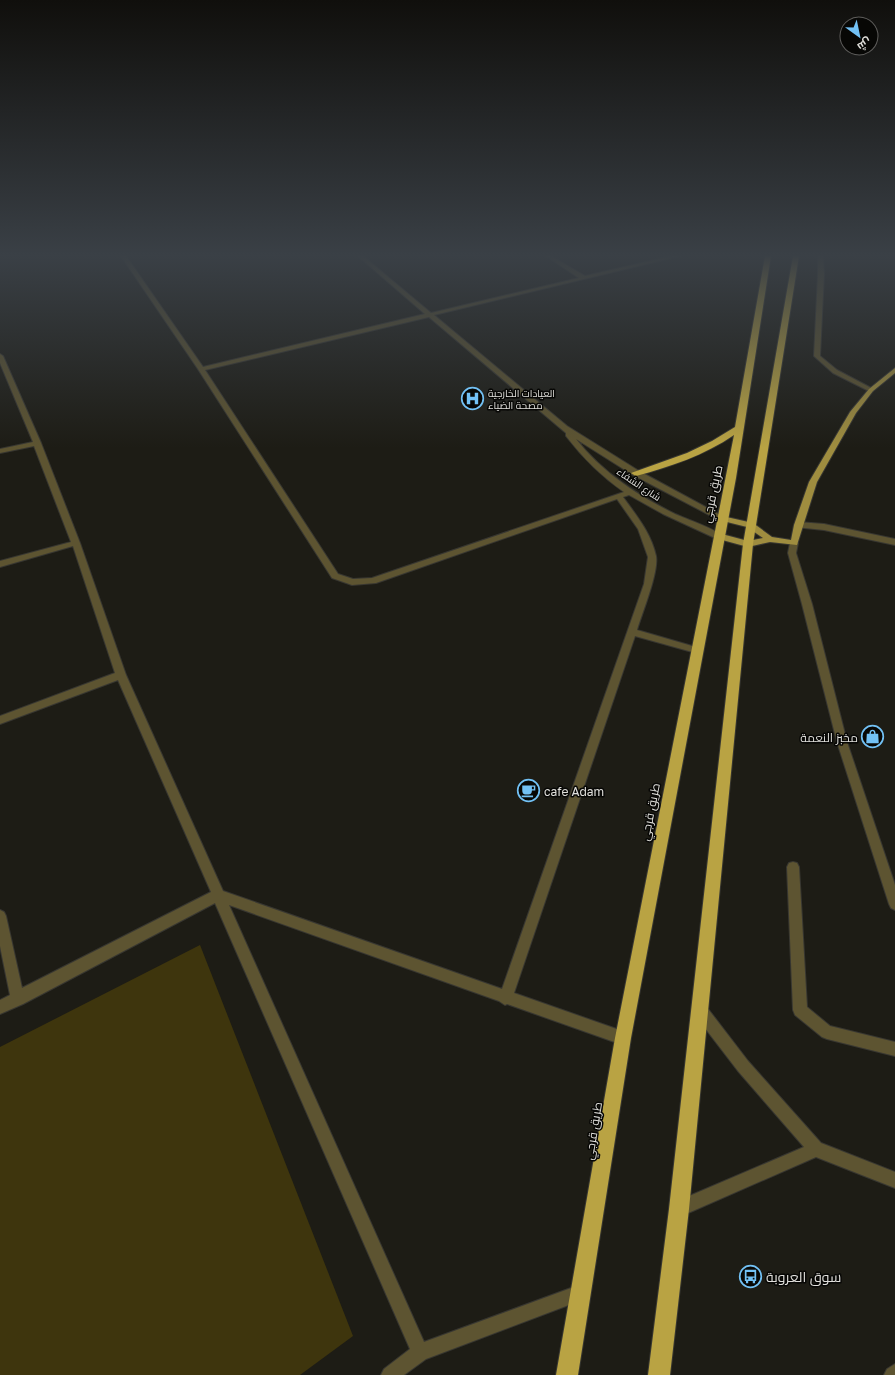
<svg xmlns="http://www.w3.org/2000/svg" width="895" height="1375" viewBox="0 0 895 1375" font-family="'Golos Text',Cairo,sans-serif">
<rect width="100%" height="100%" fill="#1d1c15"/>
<path fill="#3e350d" d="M 200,945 L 353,1336 L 300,1375 L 0,1375 L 0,1047 Z"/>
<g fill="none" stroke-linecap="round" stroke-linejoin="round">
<defs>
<g id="minor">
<path d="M 121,256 L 126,256 L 203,367 L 425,314 L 358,256 L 363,256 L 431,313 L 579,278 L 546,256 L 551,256 L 585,276 L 672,256 L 680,256 L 434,315 L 567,426 L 639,471 L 726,518 L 725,520 L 719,520 L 633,475 L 576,439 C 603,473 637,495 675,514 C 686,519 716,529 722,536 L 721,538 L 715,538 L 663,514 L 629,495 L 623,497 C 636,515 651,533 656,556 C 659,572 642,613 637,630 L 699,648 L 701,650 L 696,653 L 635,636 L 514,993 L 628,1033 L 630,1038 L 628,1043 L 623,1045 L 507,1004 L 505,1005 L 499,1001 L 229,905 L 424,1342 L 582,1284 L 588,1286 L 590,1292 L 588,1298 L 582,1300 L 426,1359 L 404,1375 L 381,1375 L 384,1369 L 410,1349 L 215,903 L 23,1004 L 0,1014 L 0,1000 L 10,995 L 0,946 L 0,910 L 4,912 L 6,916 L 22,988 L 211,892 L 118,680 L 0,724 L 0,716 L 115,673 L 73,546 L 0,567 L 0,561 L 71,542 L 34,446 L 0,453 L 0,449 L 33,442 L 0,363 L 0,354 L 3,356 L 41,443 L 80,543 L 126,675 L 223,891 L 502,989 L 644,584 L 648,557 L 638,529 L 617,499 L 376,583 L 352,585 L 332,578 L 198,369 ZM 429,317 L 566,433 L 566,436 C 583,458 601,476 624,492 L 372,578 L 353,579 L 338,574 L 205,370 Z"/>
<path d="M 818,256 L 823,256 L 824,274 L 820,356 L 837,370 L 873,389 L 873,391 L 869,391 L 833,373 L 814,356 L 818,274 Z"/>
<path d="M 798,522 L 824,524 L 895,539 L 895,545 L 824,530 L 795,527 L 795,523 Z"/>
<path d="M 794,540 L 798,543 L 796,553 L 812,604 L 847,742 L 895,885 L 895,910 L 891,908 L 889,904 L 837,742 L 802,604 L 788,553 L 790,543 Z"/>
<path d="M 793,862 L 797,863 L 799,867 L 807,1007 L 830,1026 L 895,1042 L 895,1056 L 827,1039 L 822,1037 L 795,1015 L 793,1010 L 787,867 L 789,863 Z"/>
<path d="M 700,1003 L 705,1005 L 748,1061 L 821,1143 L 895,1172 L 895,1188 L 816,1157 L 679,1217 L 673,1215 L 671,1209 L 673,1203 L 804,1147 L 738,1071 L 695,1015 L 693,1010 L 695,1005 Z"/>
<path d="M 895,1364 L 895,1375 L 884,1375 L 887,1369 Z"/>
</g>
<path id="major" d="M 895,368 L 895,373 L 873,391 L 856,413 L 817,482 L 797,545 L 770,542 L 748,547 L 715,538 L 715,534 L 718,533 L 748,541 L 763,538 L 747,527 L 719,520 L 718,518 L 722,516 L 753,523 L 772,537 L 791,540 L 794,525 L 809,482 L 850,412 L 869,389 Z"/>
<g id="highway">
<path d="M 765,256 L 771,256 L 736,478 L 631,1038 L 578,1375 L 556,1375 L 615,1038 L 734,435 C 705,455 670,467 636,476 L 631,473 L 687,453 L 712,441 L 735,427 Z"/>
<path d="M 793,256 L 799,256 L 753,544 L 689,1209 L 670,1375 L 648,1375 L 669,1209 L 743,544 Z"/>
</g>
</defs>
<use href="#minor" stroke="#383731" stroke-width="2"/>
<use href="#major" stroke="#383731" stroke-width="2"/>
<use href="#highway" stroke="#383731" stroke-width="2"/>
<use href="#minor" fill="#5d5431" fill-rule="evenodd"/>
<use href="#major" fill="#9f8d3f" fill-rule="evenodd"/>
<use href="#highway" fill="#b9a343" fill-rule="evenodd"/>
</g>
<linearGradient id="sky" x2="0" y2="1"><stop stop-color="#100f0c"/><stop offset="0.57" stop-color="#3a4046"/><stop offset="1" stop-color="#3a4046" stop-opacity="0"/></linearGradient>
<rect width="895" height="448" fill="url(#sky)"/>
<defs>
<symbol id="hospital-ring" viewBox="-11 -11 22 22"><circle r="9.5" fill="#070705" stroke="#72c1f5" stroke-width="1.5"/><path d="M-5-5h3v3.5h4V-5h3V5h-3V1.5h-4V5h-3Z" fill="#72c1f5"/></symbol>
<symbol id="shop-ring" viewBox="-11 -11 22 22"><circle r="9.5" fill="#070705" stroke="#72c1f5" stroke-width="1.5"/><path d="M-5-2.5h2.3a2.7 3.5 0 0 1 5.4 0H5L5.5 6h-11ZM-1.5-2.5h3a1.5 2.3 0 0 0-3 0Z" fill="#72c1f5"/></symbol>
<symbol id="cafe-ring" viewBox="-11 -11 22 22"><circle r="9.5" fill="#070705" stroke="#72c1f5" stroke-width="1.5"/><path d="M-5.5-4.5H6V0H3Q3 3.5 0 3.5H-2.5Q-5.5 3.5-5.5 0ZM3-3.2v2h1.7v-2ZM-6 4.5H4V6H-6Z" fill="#72c1f5"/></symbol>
<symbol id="bus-ring" viewBox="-11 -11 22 22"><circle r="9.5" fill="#070705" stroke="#72c1f5" stroke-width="1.5"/><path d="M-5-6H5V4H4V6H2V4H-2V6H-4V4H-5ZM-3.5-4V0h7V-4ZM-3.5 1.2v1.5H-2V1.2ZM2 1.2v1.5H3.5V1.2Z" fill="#72c1f5"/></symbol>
</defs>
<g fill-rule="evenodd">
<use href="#hospital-ring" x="460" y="386" width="25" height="25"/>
<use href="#shop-ring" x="860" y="724" width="25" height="25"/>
<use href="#cafe-ring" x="516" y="778" width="25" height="25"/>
<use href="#bus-ring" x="738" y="1264" width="25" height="25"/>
</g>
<g text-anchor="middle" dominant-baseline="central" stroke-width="3" stroke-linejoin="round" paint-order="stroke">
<g font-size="10" fill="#e0dfdb" stroke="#070705" text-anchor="start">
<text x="488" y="393">العيادات الخارجية<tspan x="488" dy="12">مصحة الضياء</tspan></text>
</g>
<g font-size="10" fill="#e0dfdb" stroke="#070705">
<text transform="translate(639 484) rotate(34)">شارع الشفاء</text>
</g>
<g font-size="12" fill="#e0dfdb" stroke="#070705">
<text transform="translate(712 494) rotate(-78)">طريق قرجي</text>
<text transform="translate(650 812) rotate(-79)">طريق قرجي</text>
<text transform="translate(593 1131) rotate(-81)">طريق قرجي</text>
</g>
<g font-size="12" fill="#e0dfdb" stroke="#070705" text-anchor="end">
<text x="858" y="737">مخبز النعمة</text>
<text x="544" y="791" text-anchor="start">cafe Adam</text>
</g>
<g font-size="14" fill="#e0dfdb" stroke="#070705" text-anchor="start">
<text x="766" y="1276">سوق العروبة</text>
</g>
</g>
<g transform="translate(859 36) rotate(147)"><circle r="19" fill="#070705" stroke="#5e5d5b"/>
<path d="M0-3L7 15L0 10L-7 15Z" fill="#72c1f5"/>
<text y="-6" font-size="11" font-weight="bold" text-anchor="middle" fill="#e0dfdb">ش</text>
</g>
</svg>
